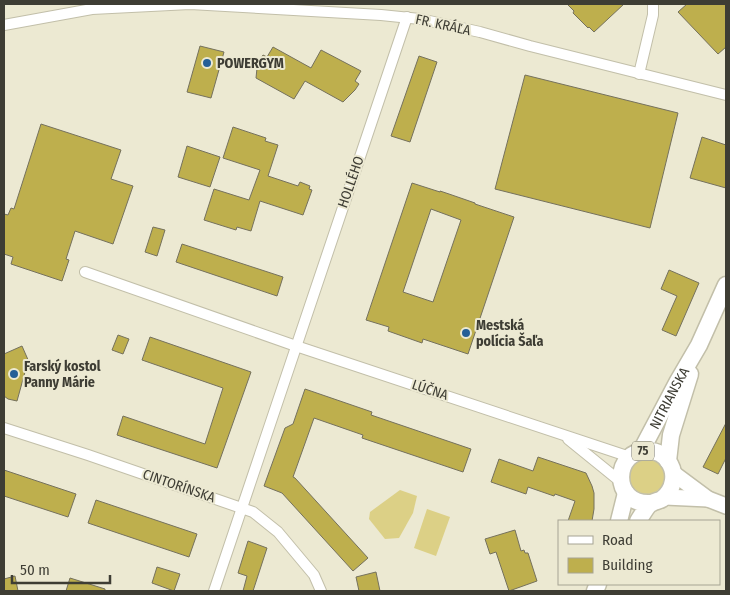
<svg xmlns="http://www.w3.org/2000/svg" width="730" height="595" viewBox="0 0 730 595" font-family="'Fira Sans Condensed',sans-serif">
<rect width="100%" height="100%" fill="#ece9d2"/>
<g fill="#dcd086">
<circle cx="647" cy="476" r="18"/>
<path d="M 400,490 L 417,496 L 413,513 L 399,538 L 385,539 L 369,519 L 370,512 Z"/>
<path d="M 427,509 L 450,517 L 436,556 L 414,548 Z"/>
</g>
<g fill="#beaf4d" stroke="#75715d" fill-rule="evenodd">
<path d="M 567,4 L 624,4 L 594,32 L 589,27 L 588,28 L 573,13 L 574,11 Z"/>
<path d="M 687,4 L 726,4 L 726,47 L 718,54 L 678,12 Z"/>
<path d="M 200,46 L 224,52 L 211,98 L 187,92 Z"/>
<path d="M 273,47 L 311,68 L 321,50 L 361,71 L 355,81 L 359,84 L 355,90 L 343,102 L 305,81 L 294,99 L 256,78 L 257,68 L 260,60 L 263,55 L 267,57 Z"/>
<path d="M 419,56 L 437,62 L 410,142 L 391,136 Z"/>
<path d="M 525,75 L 678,113 L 650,228 L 495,189 Z"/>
<path d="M 41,124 L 121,150 L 111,179 L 133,186 L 113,244 L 75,231 L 66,259 L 69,260 L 62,281 L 11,264 L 13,257 L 4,254 L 4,214 L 8,215 L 11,208 L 14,209 Z"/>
<path d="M 233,127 L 266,138 L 265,141 L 278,145 L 268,176 L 298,186 L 300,182 L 310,186 L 309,189 L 312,190 L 303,215 L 260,201 L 251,231 L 237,227 L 236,230 L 204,220 L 214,189 L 249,200 L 260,170 L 223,158 Z"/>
<path d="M 702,137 L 726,145 L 726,188 L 690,178 Z"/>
<path d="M 187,146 L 220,157 L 210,187 L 178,177 Z"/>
<path d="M 412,183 L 440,192 L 440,191 L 449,194 L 475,203 L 475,204 L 514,217 L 468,354 L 423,339 L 422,343 L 388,331 L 389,327 L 366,320 ZM 431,209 L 461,220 L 433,302 L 403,292 Z"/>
<path d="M 153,227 L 165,230 L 157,256 L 145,252 Z"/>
<path d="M 182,244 L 283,277 L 277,296 L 176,262 Z"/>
<path d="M 669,270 L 699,283 L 676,336 L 662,330 L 677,296 L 661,289 Z"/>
<path d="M 118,335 L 129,339 L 123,354 L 112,350 Z"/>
<path d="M 150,337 L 251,372 L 217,468 L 117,435 L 123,416 L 205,444 L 223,388 L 142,360 Z"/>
<path d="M 22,346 L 29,362 L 34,368 L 25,372 L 17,401 L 8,399 L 4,396 L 4,354 Z"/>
<path d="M 305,389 L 372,412 L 371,415 L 471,449 L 463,472 L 362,438 L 363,435 L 314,418 L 293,477 L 295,478 L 368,558 L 353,571 L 282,493 L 264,486 L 285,428 L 293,424 Z"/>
<path d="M 726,423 L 726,458 L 718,474 L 703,467 Z"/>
<path d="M 538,457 L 586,473 L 592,486 L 594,493 L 594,509 L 592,521 L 568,521 L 575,501 L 555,494 L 554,496 L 528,487 L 526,494 L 491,482 L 499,459 L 533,471 Z"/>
<path d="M 4,470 L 76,494 L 68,517 L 4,496 Z"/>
<path d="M 96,500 L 197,534 L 189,557 L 88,523 Z"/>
<path d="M 515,530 L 521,551 L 524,550 L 525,553 L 528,553 L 537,581 L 509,591 L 496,552 L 490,554 L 485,539 Z"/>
<path d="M 248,541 L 267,548 L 253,591 L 243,591 L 247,576 L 238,573 Z"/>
<path d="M 157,567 L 180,574 L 174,591 L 152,583 Z"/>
<path d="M 376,572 L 380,591 L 359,591 L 356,577 Z"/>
<path d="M 15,576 L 18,591 L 4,591 L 4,579 Z"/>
<path d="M 70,578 L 105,589 L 105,591 L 66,591 Z"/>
</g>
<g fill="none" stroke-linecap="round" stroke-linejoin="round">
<defs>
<g id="street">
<path d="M 4,25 L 92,9 L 190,4 L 381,15 L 420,19 L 480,32 L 530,46 L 726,95"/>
<path d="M 639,74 L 653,15 L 653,4"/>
<path d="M 85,272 L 296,346 L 630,457"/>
<path d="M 4,428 L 88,455 L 253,512 L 278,532 L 314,575 L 321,591"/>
<path d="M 568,439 L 621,482"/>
<path d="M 214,591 L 407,17"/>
</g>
<g id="secondary">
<path d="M 673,473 L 708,499 L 726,506"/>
<path d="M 665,497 L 708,499"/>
</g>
<g id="primary">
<path id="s1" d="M 641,451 L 678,381 L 699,345 L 726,285"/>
<path d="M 668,461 L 671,435 L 690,374"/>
<path d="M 619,521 L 626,493"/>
<path d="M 638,521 C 641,517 647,505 652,503 C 655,501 659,501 662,499 C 674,490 677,473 668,461 C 664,455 657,451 649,451 C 613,448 610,506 651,503"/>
<path d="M 595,591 L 598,584"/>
</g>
</defs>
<use href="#street" stroke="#c2bfa9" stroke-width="12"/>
<use href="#secondary" stroke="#c2bfa9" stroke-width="18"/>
<use href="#primary" stroke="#c2bfa9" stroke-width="19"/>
<use href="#street" stroke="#fff" stroke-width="10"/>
<use href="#secondary" stroke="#fff" stroke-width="15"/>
<use href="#primary" stroke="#fff" stroke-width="16"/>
</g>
<g fill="#255f97" stroke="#ece9d2" stroke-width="2">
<circle cx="207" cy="63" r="5"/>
<circle cx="466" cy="333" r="5"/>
<circle cx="14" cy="374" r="5"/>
</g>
<g text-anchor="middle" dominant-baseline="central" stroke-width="4" stroke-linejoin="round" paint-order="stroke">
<rect fill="#ece9d2" stroke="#727163" stroke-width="1" x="632" y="441.5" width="22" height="19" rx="4"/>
<g font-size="12" font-weight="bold" fill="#3e3d34">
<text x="643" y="451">75</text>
</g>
<g font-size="14" fill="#3e3d34" stroke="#ece9d2">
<text transform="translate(443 25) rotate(12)">FR. KRÁĽA</text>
<text transform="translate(351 182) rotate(-71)">HOLLÉHO</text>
<text transform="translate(430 390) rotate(18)">LÚČNA</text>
<text stroke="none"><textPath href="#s1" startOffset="60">NITRIANSKA</textPath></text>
<text transform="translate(179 486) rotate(19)">CINTORÍNSKA</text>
</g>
<g font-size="14" font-weight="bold" fill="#3e3d34" stroke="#ece9d2" text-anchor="start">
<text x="217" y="63">POWERGYM</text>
<text x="476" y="325">Mestská<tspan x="476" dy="16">polícia Šaľa</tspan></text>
<text x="24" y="366">Farský kostol<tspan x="24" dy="16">Panny Márie</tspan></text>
</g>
</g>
<rect width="730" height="595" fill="none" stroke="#3e3d34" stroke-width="10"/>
<rect x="558" y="520" width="162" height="65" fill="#ece9d2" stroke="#a6a493"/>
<rect x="568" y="536" width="25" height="8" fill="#ffffff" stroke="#a6a493"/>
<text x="602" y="545" font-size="15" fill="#3e3d34">Road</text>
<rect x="568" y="558" width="25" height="15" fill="#beaf4d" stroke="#a6a493"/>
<text x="602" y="570" font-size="15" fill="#3e3d34">Building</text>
<path d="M12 575v8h98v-8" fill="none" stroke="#3e3d34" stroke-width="2.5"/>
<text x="20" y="575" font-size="15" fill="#3e3d34" stroke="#ece9d2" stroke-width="4" paint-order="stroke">50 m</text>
</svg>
